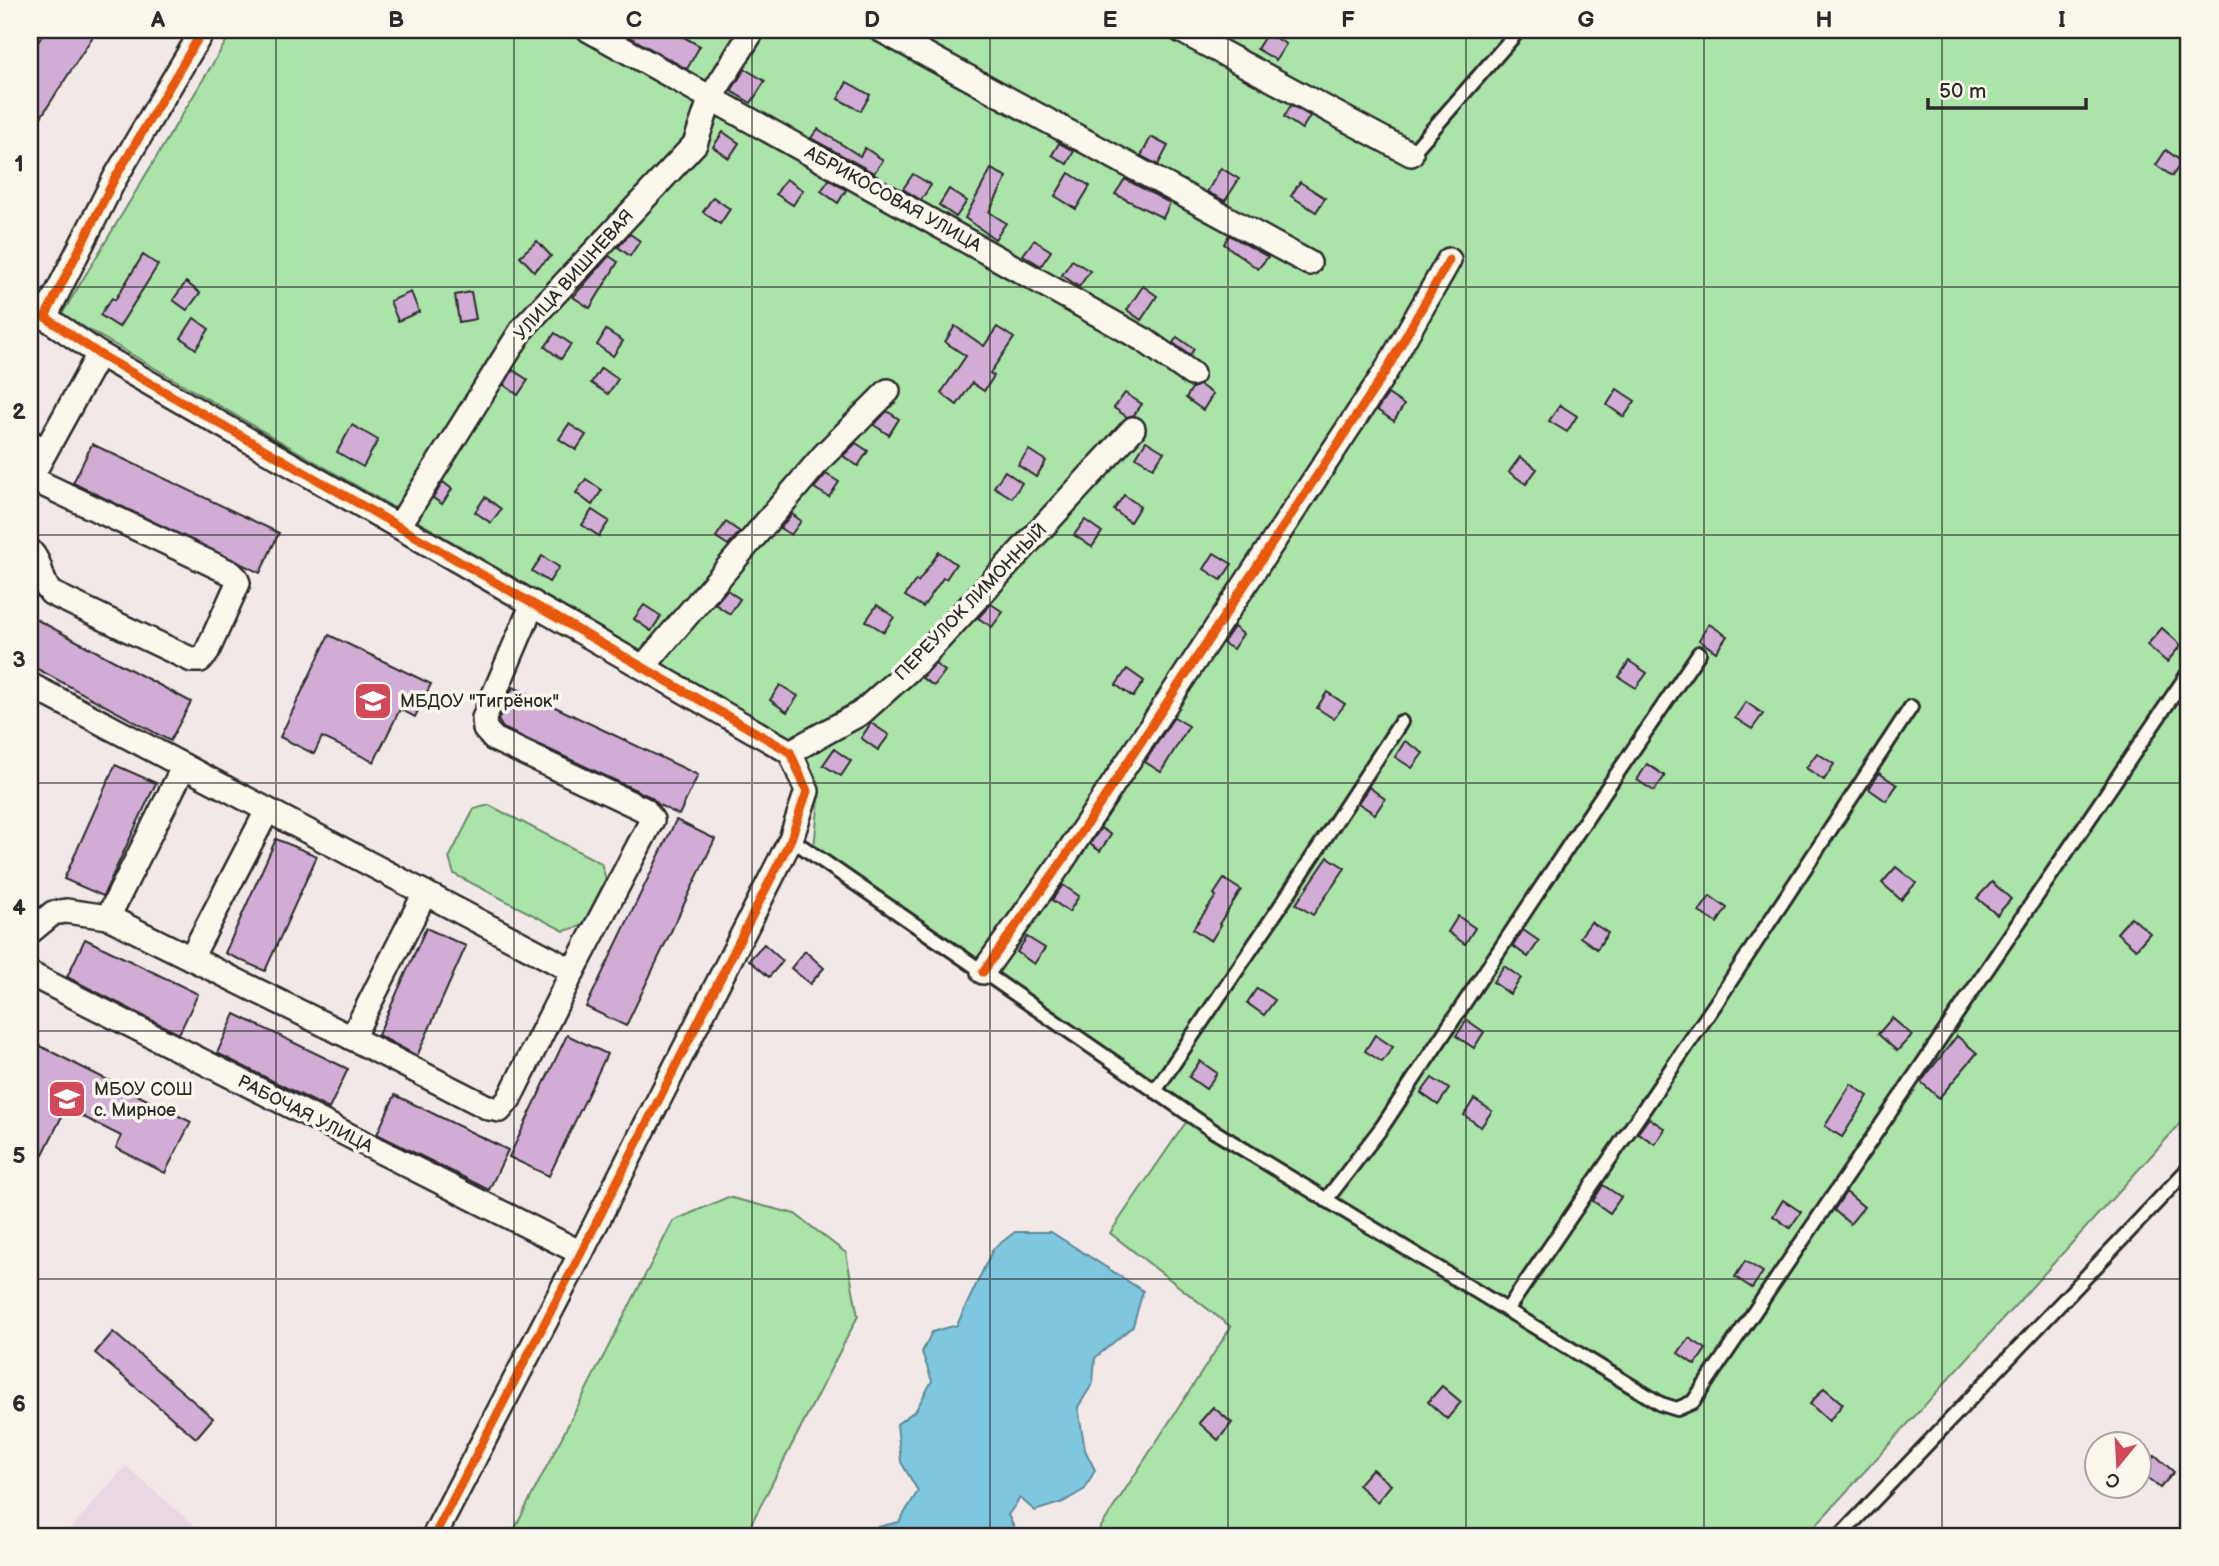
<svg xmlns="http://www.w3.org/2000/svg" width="2219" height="1566" viewBox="0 0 2219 1566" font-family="'Balsamiq Sans',sans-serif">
<rect width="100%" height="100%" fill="#f3e8e8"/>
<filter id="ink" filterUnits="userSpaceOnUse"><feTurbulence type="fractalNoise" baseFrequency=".0143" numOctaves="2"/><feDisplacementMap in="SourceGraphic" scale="14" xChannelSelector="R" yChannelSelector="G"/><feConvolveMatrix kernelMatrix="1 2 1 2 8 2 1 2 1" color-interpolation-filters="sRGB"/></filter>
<g filter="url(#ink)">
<path fill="#e9d6e3" d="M 126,1466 L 206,1536 L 64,1536 Z"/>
<g fill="#aae4a9" stroke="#6a886a" stroke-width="2">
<path d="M 233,30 L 2189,30 L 2189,1114 L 1806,1536 L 1095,1536 L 1231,1327 L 1110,1233 L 1195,1109 L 814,847 L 820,790 L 796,742 L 62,314 Z"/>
<path d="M 489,805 L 601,863 L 606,879 L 582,926 L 564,931 L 454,874 L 449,858 L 474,809 Z"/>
<path d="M 728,1197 L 795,1214 L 846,1253 L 858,1316 L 745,1536 L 511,1536 L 673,1221 Z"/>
</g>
<path fill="#7ec7df" stroke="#5d8997" stroke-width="2" d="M 1015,1232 L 1051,1232 L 1143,1291 L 1133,1326 L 1095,1358 L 1093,1383 L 1078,1407 L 1085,1450 L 1095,1470 L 1085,1489 L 1063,1502 L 1035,1511 L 1020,1498 L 1008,1515 L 1018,1536 L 980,1536 L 976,1533 L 972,1536 L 866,1536 L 869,1529 L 899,1522 L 918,1491 L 901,1462 L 897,1424 L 916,1410 L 932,1381 L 922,1352 L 932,1332 L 957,1325 L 993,1249 Z"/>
<g fill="#d1add6" stroke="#2b2b2b" stroke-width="2">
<path d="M 46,30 L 97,30 L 30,134 L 30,54 Z"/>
<path d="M 617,30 L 671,30 L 700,46 L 687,69 Z"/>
<path d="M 1267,33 L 1286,44 L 1276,60 L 1257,49 Z"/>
<path d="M 745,69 L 765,81 L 751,103 L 731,91 Z"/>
<path d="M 847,82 L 870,95 L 861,111 L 838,99 Z"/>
<path d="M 1291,105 L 1310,116 L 1302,129 L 1284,117 Z"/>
<path d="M 818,129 L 860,156 L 865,148 L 883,160 L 874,173 L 811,138 Z"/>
<path d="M 723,132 L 739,143 L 729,158 L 713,147 Z"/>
<path d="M 1151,137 L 1168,146 L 1158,165 L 1141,156 Z"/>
<path d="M 1059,143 L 1074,151 L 1067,164 L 1052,155 Z"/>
<path d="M 2166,150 L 2182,162 L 2172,176 L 2156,165 Z"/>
<path d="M 1221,168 L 1239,179 L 1225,201 L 1207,192 Z"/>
<path d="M 991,169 L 1007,177 L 989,212 L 1006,223 L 995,239 L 965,218 Z"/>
<path d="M 1069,173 L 1090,186 L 1076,209 L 1055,196 Z"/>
<path d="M 913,174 L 931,185 L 921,200 L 903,189 Z"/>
<path d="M 786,179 L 803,190 L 793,205 L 776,194 Z"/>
<path d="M 1125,179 L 1170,203 L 1163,218 L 1115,194 Z"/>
<path d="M 829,180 L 846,190 L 838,203 L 821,191 Z"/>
<path d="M 1300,182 L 1325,198 L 1316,212 L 1291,196 Z"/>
<path d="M 949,189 L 967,201 L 956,217 L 939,205 Z"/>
<path d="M 713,197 L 730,209 L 720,224 L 703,212 Z"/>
<path d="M 630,234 L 640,241 L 630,256 L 618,247 Z"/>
<path d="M 1229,235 L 1268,257 L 1258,269 L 1224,244 Z"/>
<path d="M 1034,240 L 1051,251 L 1041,266 L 1023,255 Z"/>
<path d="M 537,241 L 551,256 L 534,271 L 520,256 Z"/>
<path d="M 143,255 L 158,265 L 119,327 L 100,315 L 112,298 L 115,300 Z"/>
<path d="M 609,256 L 618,262 L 590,308 L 573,297 Z"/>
<path d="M 1072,260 L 1090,271 L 1079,287 L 1062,275 Z"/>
<path d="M 186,282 L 200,293 L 187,310 L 173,300 Z"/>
<path d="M 1143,286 L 1157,296 L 1141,320 L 1127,310 Z"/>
<path d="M 411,292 L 419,312 L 398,321 L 390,301 Z"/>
<path d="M 471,292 L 476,319 L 459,322 L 455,295 Z"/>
<path d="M 194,318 L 209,329 L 196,349 L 181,338 Z"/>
<path d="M 955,326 L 984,346 L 997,327 L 1014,338 L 990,373 L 994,376 L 984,391 L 972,383 L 957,405 L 941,393 L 966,356 L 945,342 Z"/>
<path d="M 606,330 L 623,341 L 613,356 L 597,345 Z"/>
<path d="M 555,333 L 571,344 L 561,359 L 545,347 Z"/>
<path d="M 1177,337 L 1194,349 L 1190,355 L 1173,343 Z"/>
<path d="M 601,368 L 618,379 L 608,394 L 591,383 Z"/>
<path d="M 513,370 L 528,380 L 518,395 L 504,385 Z"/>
<path d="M 1200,385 L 1213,394 L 1203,410 L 1186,398 L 1192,388 Z"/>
<path d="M 1617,389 L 1635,401 L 1624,417 L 1607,405 Z"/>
<path d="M 1125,393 L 1142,404 L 1134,415 L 1127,417 L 1114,408 Z"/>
<path d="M 1388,394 L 1404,405 L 1394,421 L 1377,410 Z"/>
<path d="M 1560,405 L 1577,416 L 1567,432 L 1549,421 Z"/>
<path d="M 887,411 L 899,419 L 889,435 L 874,425 Z"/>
<path d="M 569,424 L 586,435 L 576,450 L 559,439 Z"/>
<path d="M 352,425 L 378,440 L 363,467 L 337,452 Z"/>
<path d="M 1146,441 L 1164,452 L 1153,468 L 1136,457 Z"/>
<path d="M 856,443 L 868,451 L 858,466 L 843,456 Z"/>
<path d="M 92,444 L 279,533 L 260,573 L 73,483 Z"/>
<path d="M 1029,450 L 1046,461 L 1036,477 L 1018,465 Z"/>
<path d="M 1520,457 L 1537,469 L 1526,484 L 1509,472 Z"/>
<path d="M 1005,471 L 1022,483 L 1012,498 L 994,487 Z"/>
<path d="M 826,474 L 839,482 L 829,497 L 814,488 Z"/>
<path d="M 586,479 L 602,490 L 592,505 L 576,493 Z"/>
<path d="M 443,482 L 452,489 L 442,504 L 433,498 Z"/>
<path d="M 1124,495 L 1140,506 L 1130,522 L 1114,510 Z"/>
<path d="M 485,497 L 501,509 L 491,523 L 475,512 Z"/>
<path d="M 592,510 L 609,521 L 599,536 L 582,525 Z"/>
<path d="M 792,514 L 801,521 L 791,535 L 780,528 Z"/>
<path d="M 1085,520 L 1102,532 L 1092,547 L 1074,535 Z"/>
<path d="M 726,522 L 740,532 L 728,545 L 716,537 Z"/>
<path d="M 939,552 L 956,564 L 946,579 L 943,578 L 923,607 L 905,596 L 916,580 L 918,582 Z"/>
<path d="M 1214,553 L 1232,564 L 1221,580 L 1204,569 Z"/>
<path d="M 542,556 L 559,567 L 549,582 L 532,571 Z"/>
<path d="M 727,590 L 740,599 L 730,614 L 715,604 Z"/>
<path d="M 991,604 L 1003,612 L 992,627 L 978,618 Z"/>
<path d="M 644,605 L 661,616 L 651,631 L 634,619 Z"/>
<path d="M 877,605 L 894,617 L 884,632 L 866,621 Z"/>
<path d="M 30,616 L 191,702 L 170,741 L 30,665 Z"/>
<path d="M 1709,624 L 1727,636 L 1716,652 L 1699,640 Z"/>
<path d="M 1234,627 L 1243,634 L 1233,649 L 1223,643 Z"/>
<path d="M 2162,628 L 2181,645 L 2167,662 L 2147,645 Z"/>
<path d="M 329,635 L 431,684 L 415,717 L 400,709 L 374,762 L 322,737 L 314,754 L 280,737 Z"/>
<path d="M 1629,661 L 1647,673 L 1636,688 L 1619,677 Z"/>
<path d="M 935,664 L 945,671 L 934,686 L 922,678 Z"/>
<path d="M 1127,669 L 1144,681 L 1133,697 L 1116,685 Z"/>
<path d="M 780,685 L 798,696 L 787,712 L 770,700 Z"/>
<path d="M 513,687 L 698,775 L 679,815 L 659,805 L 651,797 L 503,728 L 498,720 Z"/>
<path d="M 1327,692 L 1345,704 L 1334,719 L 1317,708 Z"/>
<path d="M 1746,702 L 1763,714 L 1752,729 L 1735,718 Z"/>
<path d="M 1174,717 L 1189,726 L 1161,772 L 1145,762 Z"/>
<path d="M 871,723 L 889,735 L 878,750 L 861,738 Z"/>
<path d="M 1405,741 L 1423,753 L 1412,768 L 1395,757 Z"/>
<path d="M 834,749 L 851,761 L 841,776 L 823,765 Z"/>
<path d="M 1817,753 L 1834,764 L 1824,780 L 1806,768 Z"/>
<path d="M 1647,764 L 1665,776 L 1654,791 L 1637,780 Z"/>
<path d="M 115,765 L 156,783 L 103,896 L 64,879 Z"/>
<path d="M 1879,773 L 1897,785 L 1886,801 L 1869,789 Z"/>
<path d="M 1369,787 L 1385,799 L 1375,814 L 1358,803 Z"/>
<path d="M 676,820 L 715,839 L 626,1026 L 586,1007 Z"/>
<path d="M 1101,828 L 1111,835 L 1100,851 L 1090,844 Z"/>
<path d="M 276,839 L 317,856 L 265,971 L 225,953 Z"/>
<path d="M 1328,857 L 1345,868 L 1313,915 L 1296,904 Z"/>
<path d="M 1896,867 L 1916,883 L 1901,900 L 1882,883 Z"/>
<path d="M 1224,879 L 1241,890 L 1219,924 L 1221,925 L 1211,941 L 1193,929 L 1216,896 L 1214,894 Z"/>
<path d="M 1992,882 L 2011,899 L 1997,915 L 1977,898 Z"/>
<path d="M 1063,885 L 1079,896 L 1069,912 L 1052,900 Z"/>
<path d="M 1710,896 L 1727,908 L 1717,923 L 1699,912 Z"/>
<path d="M 1458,916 L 1475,928 L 1465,944 L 1448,932 Z"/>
<path d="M 2131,917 L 2150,933 L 2136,949 L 2117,933 Z"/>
<path d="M 1591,922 L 1608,933 L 1597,949 L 1580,937 Z"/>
<path d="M 426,928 L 466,946 L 417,1056 L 378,1035 Z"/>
<path d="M 1523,930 L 1539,941 L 1528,957 L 1513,946 Z"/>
<path d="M 1027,937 L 1045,948 L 1034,964 L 1017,952 Z"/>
<path d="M 85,939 L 198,994 L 179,1034 L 67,977 Z"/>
<path d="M 764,944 L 783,961 L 769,977 L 749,960 Z"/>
<path d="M 805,951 L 824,968 L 810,984 L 791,968 Z"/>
<path d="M 1504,966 L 1521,978 L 1510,994 L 1493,982 Z"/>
<path d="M 1257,988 L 1275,1000 L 1264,1015 L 1247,1003 Z"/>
<path d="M 235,1014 L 348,1069 L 329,1109 L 217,1053 Z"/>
<path d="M 1892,1018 L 1912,1035 L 1897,1051 L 1878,1034 Z"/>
<path d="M 1467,1020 L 1484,1032 L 1474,1048 L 1456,1036 Z"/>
<path d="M 567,1035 L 607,1054 L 549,1176 L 509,1157 Z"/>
<path d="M 1375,1035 L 1393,1047 L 1382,1062 L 1365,1051 Z"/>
<path d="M 1957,1036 L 1977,1053 L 1939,1098 L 1921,1082 Z"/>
<path d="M 30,1041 L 191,1122 L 165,1173 L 116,1148 L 121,1136 L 66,1108 L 30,1180 L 30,1109 L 37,1094 L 30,1091 Z"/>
<path d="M 1200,1061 L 1217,1073 L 1206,1089 L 1189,1077 Z"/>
<path d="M 1432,1078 L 1449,1089 L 1438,1105 L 1421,1093 Z"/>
<path d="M 1851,1084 L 1868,1096 L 1842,1137 L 1825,1126 Z"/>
<path d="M 395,1095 L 508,1150 L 489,1190 L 377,1134 Z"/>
<path d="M 1474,1099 L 1492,1111 L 1481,1127 L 1464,1115 Z"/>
<path d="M 1649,1118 L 1665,1129 L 1655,1144 L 1638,1133 Z"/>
<path d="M 1603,1185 L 1621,1197 L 1610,1213 L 1593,1201 Z"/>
<path d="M 1846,1192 L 1864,1207 L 1850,1224 L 1834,1210 Z"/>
<path d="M 1783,1200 L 1801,1212 L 1790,1228 L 1773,1216 Z"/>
<path d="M 1745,1261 L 1763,1272 L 1752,1288 L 1735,1277 Z"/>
<path d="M 113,1332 L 213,1418 L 196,1438 L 95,1353 Z"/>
<path d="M 1689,1338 L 1706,1349 L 1695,1365 L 1678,1353 Z"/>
<path d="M 1442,1386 L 1461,1402 L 1447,1419 L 1428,1402 Z"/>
<path d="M 1824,1388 L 1843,1404 L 1829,1421 L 1810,1404 Z"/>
<path d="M 1213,1407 L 1232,1423 L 1218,1440 L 1199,1423 Z"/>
<path d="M 2155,1455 L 2174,1472 L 2160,1488 L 2141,1472 Z"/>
<path d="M 1372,1469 L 1391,1485 L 1377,1502 L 1358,1485 Z"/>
</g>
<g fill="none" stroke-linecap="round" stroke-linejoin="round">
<defs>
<g id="service">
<path d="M 1411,154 L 1519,30"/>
<path d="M 30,436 L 48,446"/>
<path d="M 791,839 L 1212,1130 L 1661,1404 L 1677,1409 L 1693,1402 L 2189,672"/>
<path d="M 1155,1091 L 1279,908 L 1401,722"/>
<path d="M 1326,1200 L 1382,1127 L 1599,800 L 1699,653"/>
<path d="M 1507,1310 L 1716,1003 L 1911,707"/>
<path d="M 1840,1536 L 2189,1168"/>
</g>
<g id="minor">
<path d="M 203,30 L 115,178 L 45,317 L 99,354 L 790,752 L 807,791 L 791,839 L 581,1253 L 434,1536"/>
<path d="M 589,30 L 1144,340 L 1192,374"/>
<path d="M 881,30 L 1309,263"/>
<path d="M 1180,30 L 1411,154"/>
<path d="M 30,479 L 99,354"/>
<path d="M 399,526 L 523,328 L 695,144 L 711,97 L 753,30"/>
<path d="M 30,551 C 43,564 39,580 51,593 L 192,660 L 200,660 L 206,654 L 238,583 L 236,578 L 231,573 L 30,478"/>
<path d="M 643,667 L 823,456 L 888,391"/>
<path d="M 30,685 L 573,971"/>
<path d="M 790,752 L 861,713 L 919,661 L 1133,429"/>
<path d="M 108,917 L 184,766"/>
<path d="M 30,932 L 53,913 L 66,911 L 108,917 L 352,1038 L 489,1108 L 500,1110 L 509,1099 L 573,971 L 652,820 L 645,810 L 494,739 L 485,729 L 484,718 L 533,603"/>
<path d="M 191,958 L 267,811"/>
<path d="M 983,972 L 1061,863 L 1386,371 L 1449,260"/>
<path d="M 30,974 L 581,1253"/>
<path d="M 352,1038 L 425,893"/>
</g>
</defs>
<use href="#service" stroke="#2b2b2b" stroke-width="18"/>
<use href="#minor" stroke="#2b2b2b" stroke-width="28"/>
<use href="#service" stroke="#fbf7ec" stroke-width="12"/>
<use href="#minor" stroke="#fbf7ec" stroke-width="23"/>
<defs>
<g id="cycleway">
<path d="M 203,30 L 115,178 L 45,317 L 99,354 L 790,752 L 807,791 L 791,839 L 581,1253 L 434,1536"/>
<path d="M 983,972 L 1061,863 L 1386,371 L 1449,260"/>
</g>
</defs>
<use href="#cycleway" stroke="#fbf7ec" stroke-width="13"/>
<use href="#cycleway" stroke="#e8590c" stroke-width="9"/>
</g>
</g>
<path fill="none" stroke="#2b2b2b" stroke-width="2" stroke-opacity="0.55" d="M 276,30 L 276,1536M 514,30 L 514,1536M 752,30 L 752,1536M 990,30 L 990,1536M 1228,30 L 1228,1536M 1466,30 L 1466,1536M 1704,30 L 1704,1536M 1942,30 L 1942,1536M 30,287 L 2189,287M 30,535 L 2189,535M 30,783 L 2189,783M 30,1031 L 2189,1031M 30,1279 L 2189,1279"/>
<defs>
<symbol id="school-square" viewBox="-11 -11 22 22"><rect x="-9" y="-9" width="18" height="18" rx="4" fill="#d1495b" stroke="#fbf7ec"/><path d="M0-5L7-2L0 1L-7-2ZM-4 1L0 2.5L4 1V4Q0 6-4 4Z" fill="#fff"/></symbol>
</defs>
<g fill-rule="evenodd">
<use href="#school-square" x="351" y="679" width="44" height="44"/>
<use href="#school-square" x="45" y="1077" width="44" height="44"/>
</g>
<g text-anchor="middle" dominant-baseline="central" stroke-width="7" stroke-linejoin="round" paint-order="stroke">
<g font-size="18" fill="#2b2b2b" stroke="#fbf7ec">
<text transform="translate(893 199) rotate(29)">АБРИКОСОВАЯ УЛИЦА</text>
<text transform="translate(574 275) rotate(-48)">УЛИЦА ВИШНЕВАЯ</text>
<text transform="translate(971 602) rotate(-46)">ПЕРЕУЛОК ЛИМОННЫЙ</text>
<text transform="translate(305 1114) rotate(27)">РАБОЧАЯ УЛИЦА</text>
</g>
<g font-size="18" fill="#2b2b2b" stroke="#fbf7ec" text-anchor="start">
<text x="400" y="701">МБДОУ "Тигрёнок"</text>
<text x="94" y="1089">МБОУ СОШ<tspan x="94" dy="21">с. Мирное</tspan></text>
</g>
</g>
<rect width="2219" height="1566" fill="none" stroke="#fbf7ec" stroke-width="77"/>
<g transform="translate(2118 1465) rotate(198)"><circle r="33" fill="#fbf7ec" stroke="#a8a59f" stroke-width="2"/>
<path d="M0-5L12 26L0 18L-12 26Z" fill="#d1495b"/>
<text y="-10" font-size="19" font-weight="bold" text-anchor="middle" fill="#2b2b2b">С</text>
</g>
<path d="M1928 98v10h158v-10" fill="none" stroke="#2b2b2b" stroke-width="3.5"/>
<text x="1939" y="98" font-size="21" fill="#2b2b2b" stroke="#fbf7ec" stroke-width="5" paint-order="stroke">50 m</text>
<rect x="38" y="38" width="2142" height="1490" fill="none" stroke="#2b2b2b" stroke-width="2.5"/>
<g font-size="23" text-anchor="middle" font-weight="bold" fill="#2b2b2b">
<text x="158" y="27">A</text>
<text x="396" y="27">B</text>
<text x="634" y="27">C</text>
<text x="872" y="27">D</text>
<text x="1110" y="27">E</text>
<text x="1348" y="27">F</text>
<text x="1586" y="27">G</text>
<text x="1824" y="27">H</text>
<text x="2062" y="27">I</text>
<text x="19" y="171">1</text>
<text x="19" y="419">2</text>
<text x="19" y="667">3</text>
<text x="19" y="915">4</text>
<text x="19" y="1163">5</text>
<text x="19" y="1411">6</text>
</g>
</svg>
